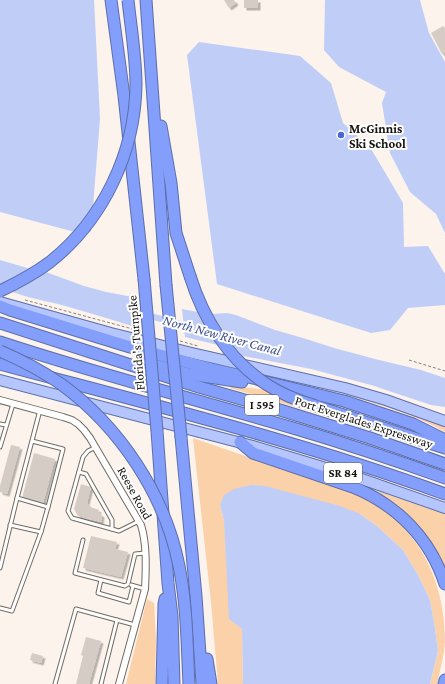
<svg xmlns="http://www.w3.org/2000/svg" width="445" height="684" viewBox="0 0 445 684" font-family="'Crimson Pro',serif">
<defs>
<filter id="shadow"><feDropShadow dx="2.5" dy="2.5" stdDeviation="0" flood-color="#0004"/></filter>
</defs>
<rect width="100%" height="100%" fill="#fbf3ec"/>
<g fill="#fbd1aa">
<path d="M 231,386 L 267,390 L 288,402 L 313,412 L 230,388 Z"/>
<path d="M 351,395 L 378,403 L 445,427 L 445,432 C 416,415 382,406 351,396 Z"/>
<path d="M 193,438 L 353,493 C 359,496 364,498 370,501 C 421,531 445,583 445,642 C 444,656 440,670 437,684 L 430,684 L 438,651 L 435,628 L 430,600 L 418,575 L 403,550 L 377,526 L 360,514 L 220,505 L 224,521 L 242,629 L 243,684 L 218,684 L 211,602 Z"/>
<path d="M 374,490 L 445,514 L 445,569 C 432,536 406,506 374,491 Z"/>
<path d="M 147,599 L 154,603 L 156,639 L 155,684 L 126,684 Z"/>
</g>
<g fill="#c0cef7">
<path d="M 0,0 L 94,0 L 100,119 L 91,231 L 86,235 L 0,212 Z"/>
<path d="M 325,0 L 420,0 L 429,33 L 445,62 L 445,233 L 436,214 L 410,192 L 390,153 L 382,103 L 386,92 L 339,67 L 324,50 Z"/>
<path d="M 199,42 L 300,56 L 331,83 L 343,123 L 370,147 L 403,203 L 404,247 L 428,246 L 445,274 L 445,305 L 408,308 L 390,330 L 371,333 L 217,284 L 187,55 Z"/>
<path d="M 0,260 L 31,269 L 14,279 L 0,285 Z"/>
<path d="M 43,271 L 84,286 L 106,292 L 133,297 L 135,327 C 110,319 84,311 58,304 C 41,300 25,297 10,291 Z"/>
<path d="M 182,309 L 198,312 L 208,331 L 218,345 L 185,337 Z"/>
<path d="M 227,313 L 236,315 L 275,330 L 303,338 L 334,348 L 379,360 L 421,370 L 445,378 L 445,407 L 431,405 L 371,385 L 311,369 L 243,356 C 231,343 221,329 212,314 Z"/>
<path d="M 251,485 L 265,486 L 340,506 L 360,514 L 377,526 L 403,550 L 418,575 L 430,600 L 435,628 L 438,651 L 430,684 L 243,684 L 242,629 L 229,619 L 224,521 L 220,505 L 224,495 L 234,489 Z"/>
</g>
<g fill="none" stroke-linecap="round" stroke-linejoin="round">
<path stroke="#c0cef7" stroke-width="6" d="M 127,310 L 192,327"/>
</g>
<g fill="#d4ccc5" filter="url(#shadow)">
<path d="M 224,0 L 234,0 L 236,3 L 229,8 Z"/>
<rect x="244" y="0" width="14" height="8"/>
<path d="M 443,26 L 445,28 L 445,52 L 442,54 L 431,33 Z"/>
<path d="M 11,445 L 20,447 L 7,494 L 0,492 L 0,486 Z"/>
<path d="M 34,453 L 55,459 L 43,503 L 22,498 Z"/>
<path d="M 81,484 L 91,487 L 87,503 L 90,507 L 99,510 L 98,513 L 102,515 L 101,522 L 78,516 L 74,509 Z"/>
<path d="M 91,536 L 117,542 L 115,549 L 128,552 L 121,577 L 83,568 Z"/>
<path d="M 86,637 L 101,641 L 89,684 L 76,684 L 83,656 L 81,655 Z"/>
<path d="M 32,653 L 43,656 L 41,663 L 30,660 Z"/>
</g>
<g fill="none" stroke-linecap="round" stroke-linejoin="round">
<defs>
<g id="lane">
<path d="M 0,424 L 6,425"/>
<path d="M 32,441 L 63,449 L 48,507 L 17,498 L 40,410"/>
<path d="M 0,447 L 13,404"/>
<path d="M 96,447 L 88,451 L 83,457 L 68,511 L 72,518 L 119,531 L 139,521"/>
<path d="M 79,472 L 86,474 L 112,520 L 112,529"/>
<path d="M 10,525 L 41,532"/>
<path d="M 83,540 L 75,573 L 125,586 L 128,584 L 135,554 L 145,553"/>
<path d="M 0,568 L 17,498"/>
<path d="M 101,580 L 98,593 L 129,602 L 133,586"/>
<path d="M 131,585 L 145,589"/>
<path d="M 0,608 L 12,611 L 41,532 L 48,507"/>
<path d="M 55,684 L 76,609 L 135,625"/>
<path d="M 101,684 L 117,620"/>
</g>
<path id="street" d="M 0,400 L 63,417 L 72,420 L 78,424 L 84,430 L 90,438 L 141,525 C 147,544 146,569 145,589 L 119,684"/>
<g id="primary">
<path d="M 0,302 L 111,333 L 192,353 L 345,388 L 386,400 L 445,421"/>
<path d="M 0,380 L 253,446 L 356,477 L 445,508"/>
</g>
<g id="highway">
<path d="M 111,0 L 124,96 L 144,279"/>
<path d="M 146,0 L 166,285"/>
<path d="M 161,126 L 171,183 L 176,233 L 190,276"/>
<path d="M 0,306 L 10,310 L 130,347 L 212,369 L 257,379 L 266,382 L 344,401 L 413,424 L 445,440"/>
<path d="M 0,323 L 199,387 L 280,410 L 370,438 L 445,464"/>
<path d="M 0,342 C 97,374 195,399 293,428 C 344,443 395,460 445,478"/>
<path d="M 147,363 L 189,374 L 242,382"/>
<path d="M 0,364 C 149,404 300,441 445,494"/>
<path d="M 316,406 L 445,448"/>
<path d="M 157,431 L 168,583 L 172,616 L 174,684"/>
<path d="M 181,437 L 196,596 L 202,684"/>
<path d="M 240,442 L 253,453 L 353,487 C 397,505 430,538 445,584"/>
<path d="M 207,659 L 211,684"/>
<path d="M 162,684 L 164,604 L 165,599"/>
<path d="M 444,684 L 445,680"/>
</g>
</defs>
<use href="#lane" stroke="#716b64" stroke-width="5"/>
<use href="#street" stroke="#716b64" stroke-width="8"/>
<use href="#primary" stroke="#5d6ea9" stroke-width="12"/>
<use href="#highway" stroke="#5d6ea9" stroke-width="13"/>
<g stroke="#8a8580" stroke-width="1" stroke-dasharray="3 2" stroke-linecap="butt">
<path d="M 25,300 L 140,331"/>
<path d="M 180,341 L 198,346"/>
<path d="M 409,360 L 445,371"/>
</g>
<use href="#lane" stroke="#fff" stroke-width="3"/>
<use href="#street" stroke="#fff" stroke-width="6"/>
<use href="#primary" stroke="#b5c5fd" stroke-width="10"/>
<use href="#highway" stroke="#839efb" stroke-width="11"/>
<defs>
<g id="highway-bridge">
<path d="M 190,276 C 203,318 228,359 266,384 C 281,394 299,401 316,406"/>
<path d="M 144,279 L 157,431"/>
<path d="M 166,285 L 181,437"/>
<path d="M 0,291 C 17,283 34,274 50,262 C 103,220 135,153 136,85 C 136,57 131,28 128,0"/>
<path d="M 0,351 C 21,360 42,371 61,384 C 120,427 165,495 179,566 C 187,605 187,645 189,684"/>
</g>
</defs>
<use href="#highway-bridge" stroke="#5d6ea9" stroke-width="13" stroke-linecap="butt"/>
<use href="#highway-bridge" stroke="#839efb" stroke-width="11"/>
</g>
<circle fill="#4b64d8" stroke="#fff" stroke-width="1.5" cx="341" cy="135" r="4"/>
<g text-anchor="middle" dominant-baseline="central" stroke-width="4" stroke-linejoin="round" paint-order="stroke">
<g fill="#fff" stroke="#5c5a58" stroke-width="1">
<rect x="245" y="395" width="34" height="20" rx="3"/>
<rect x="324" y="463" width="38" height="20" rx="3"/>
</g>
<g font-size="12" font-weight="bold" fill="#161411">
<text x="262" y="405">I 595</text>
<text x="343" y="473">SR 84</text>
</g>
<g font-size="13" font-weight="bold" fill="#161411" stroke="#fff" text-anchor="start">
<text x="349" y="128">McGinnis<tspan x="349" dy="15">Ski School</tspan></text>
</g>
<g font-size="13" fill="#161411" stroke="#fff">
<text transform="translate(136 343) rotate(-95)">Florida's Turnpike</text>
<text transform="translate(364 422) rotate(18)">Port Everglades Expressway</text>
<text transform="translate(135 493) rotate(61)">Reese Road</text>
</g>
<g font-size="14" font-style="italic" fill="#415190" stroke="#fff">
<text transform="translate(222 335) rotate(15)">North New River Canal</text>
</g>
</g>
</svg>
